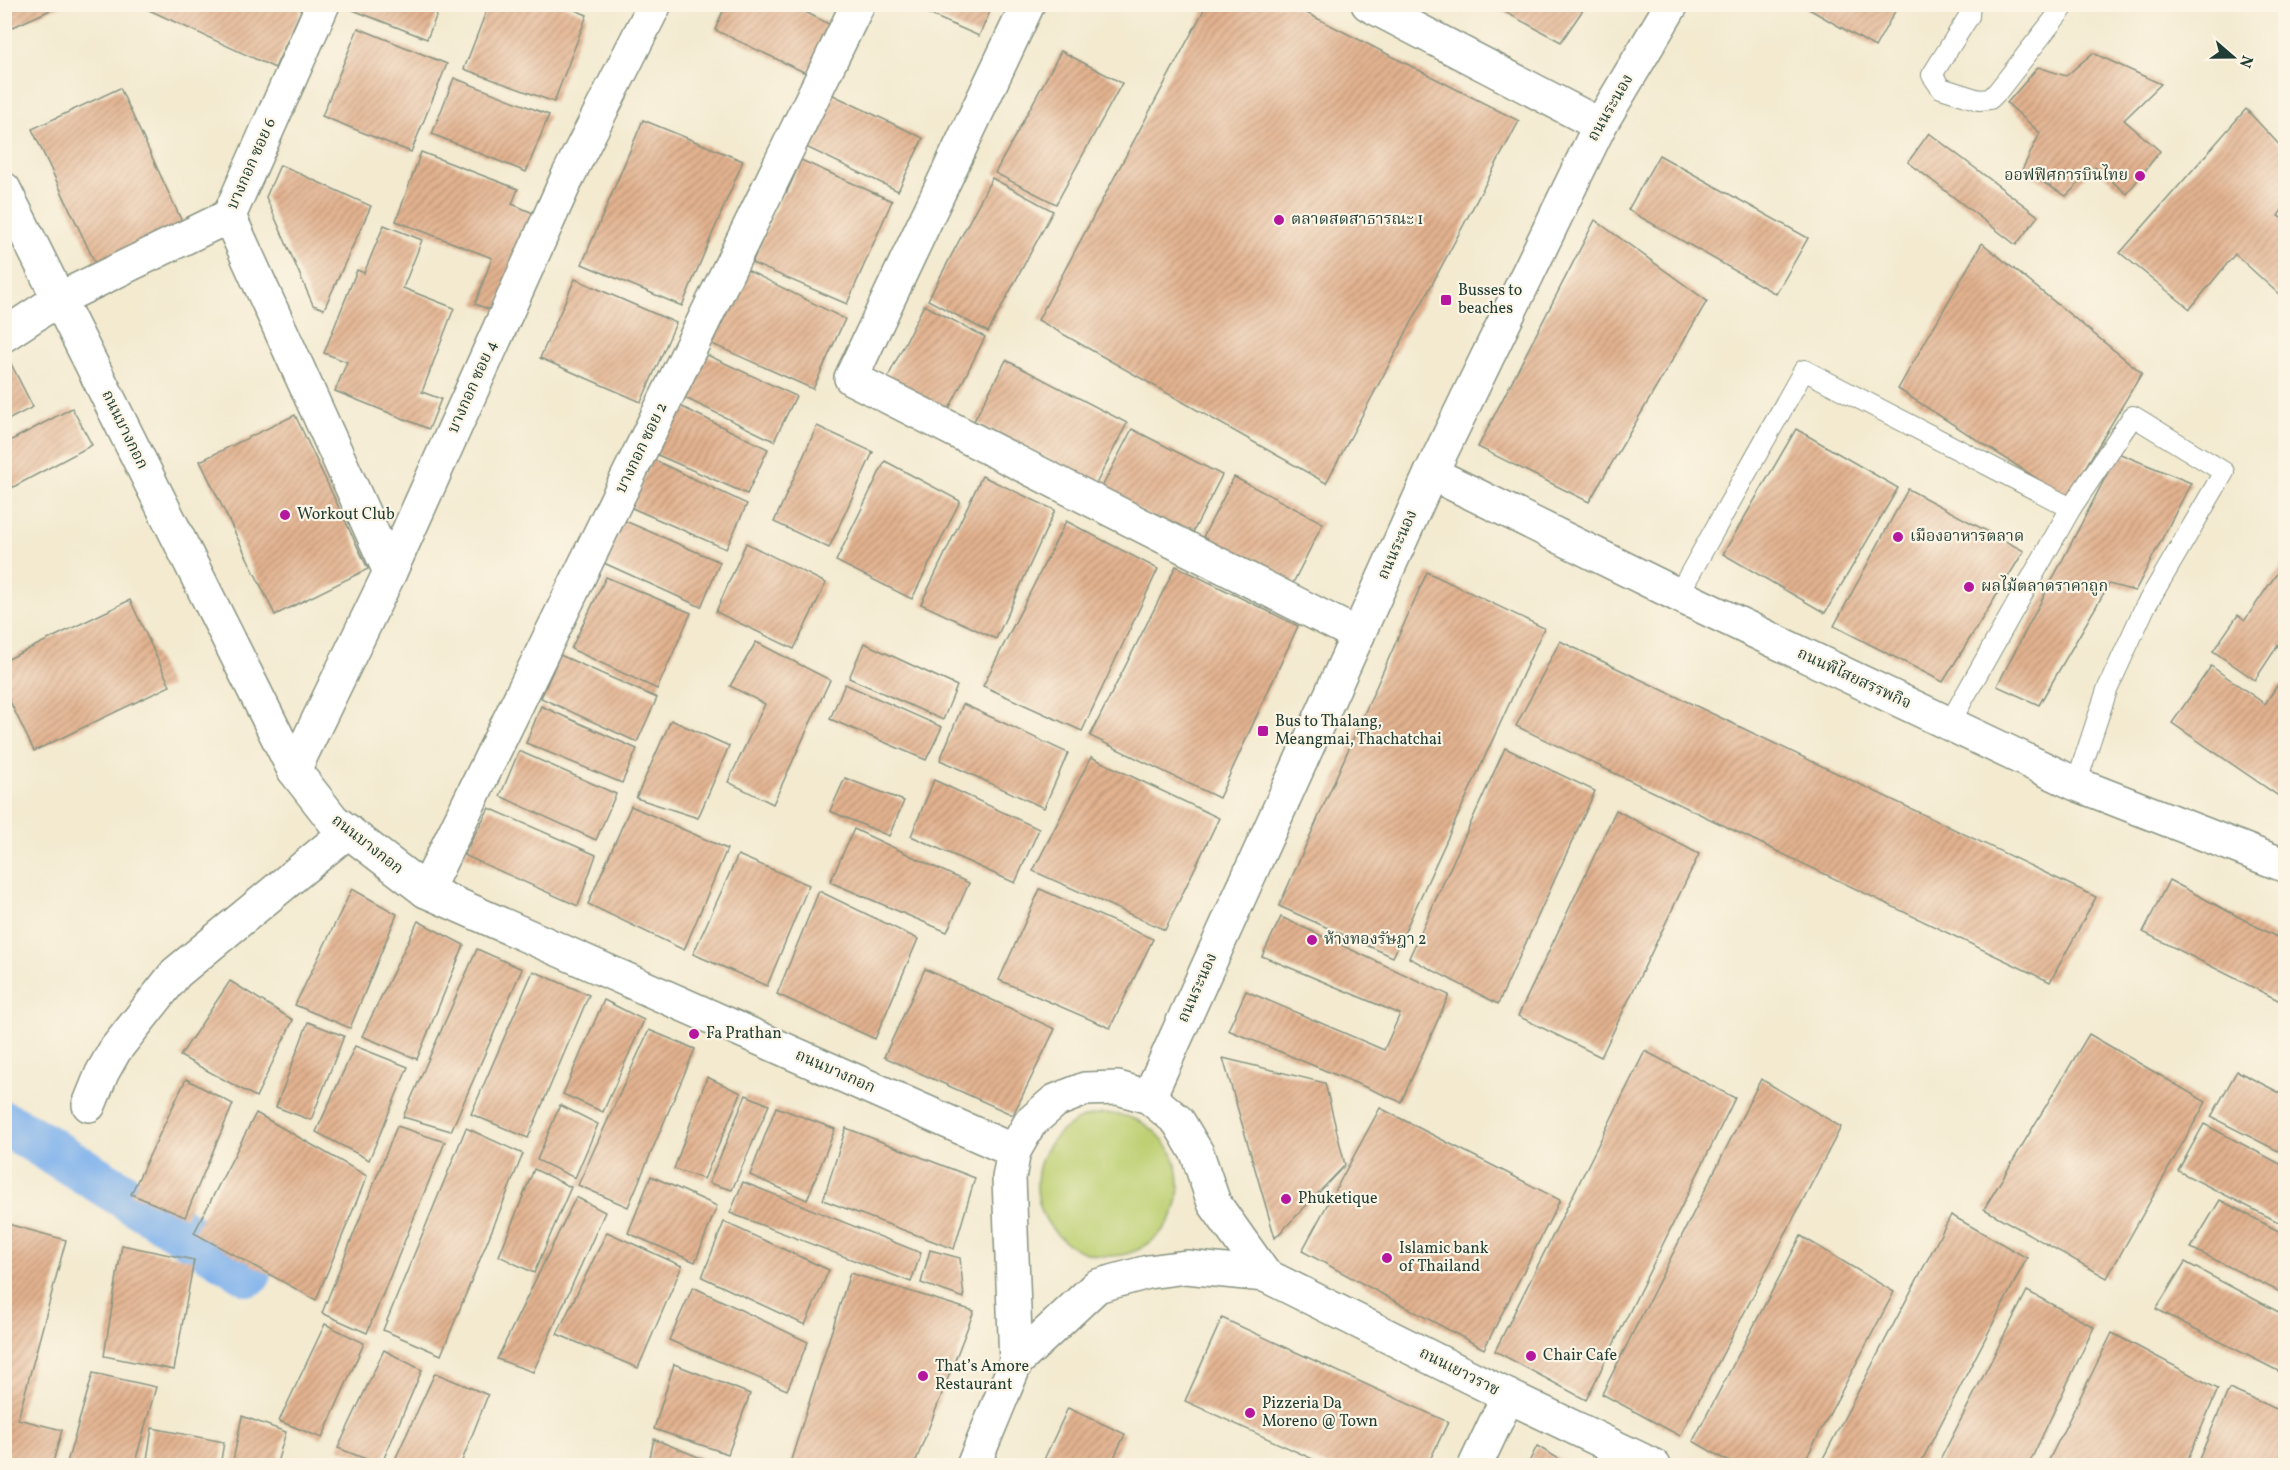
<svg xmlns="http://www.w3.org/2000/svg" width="2290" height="1470" viewBox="0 0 2290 1470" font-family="Vollkorn,'Noto Serif Thai',serif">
<defs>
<pattern id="building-hatch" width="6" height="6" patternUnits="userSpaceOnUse" patternTransform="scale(1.5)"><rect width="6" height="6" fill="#e3b28f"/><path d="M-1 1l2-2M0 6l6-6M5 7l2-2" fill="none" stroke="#b79276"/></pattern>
</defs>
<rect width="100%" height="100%" fill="#fcf5e5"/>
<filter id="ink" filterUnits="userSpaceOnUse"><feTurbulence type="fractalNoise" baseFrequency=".0167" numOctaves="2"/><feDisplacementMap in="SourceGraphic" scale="12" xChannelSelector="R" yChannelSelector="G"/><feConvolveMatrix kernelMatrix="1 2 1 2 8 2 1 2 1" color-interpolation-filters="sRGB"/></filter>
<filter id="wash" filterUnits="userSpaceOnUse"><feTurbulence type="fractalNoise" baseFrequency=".008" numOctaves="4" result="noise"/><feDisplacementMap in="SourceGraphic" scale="24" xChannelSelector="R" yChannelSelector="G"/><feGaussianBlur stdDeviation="1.35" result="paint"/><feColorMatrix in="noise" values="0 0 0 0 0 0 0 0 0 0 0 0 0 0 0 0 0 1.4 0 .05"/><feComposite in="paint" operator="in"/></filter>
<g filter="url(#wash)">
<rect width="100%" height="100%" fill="#f3ead0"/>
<circle fill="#bed073" stroke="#6e8654" stroke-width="1.5" cx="1108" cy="1185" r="71"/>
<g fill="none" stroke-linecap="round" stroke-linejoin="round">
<path stroke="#80b2ec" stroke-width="46" d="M 4,1124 L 26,1135 L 249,1273"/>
</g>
<g id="blocks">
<g fill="url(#building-hatch)">
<path d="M 4,4 L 64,4 L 4,31 Z"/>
<path d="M 136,4 L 304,4 L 275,68 Z"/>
<path d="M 356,4 L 441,4 L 427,39 L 353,10 Z"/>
<path d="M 489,4 L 560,4 L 587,15 L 554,102 L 464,69 Z"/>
<path d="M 726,4 L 790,4 L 831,25 L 808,74 L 715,30 Z"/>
<path d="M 1207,4 L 1289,4 L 1519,121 L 1326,483 L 1038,320 Z"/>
<path d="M 1490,4 L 1587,4 L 1561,42 Z"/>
<path d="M 1800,4 L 1899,4 L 1875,47 Z"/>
<path d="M 908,5 L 993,5 L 979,36 Z"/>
<path d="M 358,28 L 447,64 L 411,152 L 322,116 Z"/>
<path d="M 1061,51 L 1122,83 L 1056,204 L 995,173 Z"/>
<path d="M 2093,53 L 2161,84 L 2124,120 L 2160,151 L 2127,194 L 2095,167 L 2066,196 L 2022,170 L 2040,133 L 2007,103 L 2038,67 L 2066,76 Z"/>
<path d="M 454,78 L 549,115 L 526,172 L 432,134 Z"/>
<path d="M 120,88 L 184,226 L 97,267 L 32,129 Z"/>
<path d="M 831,94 L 923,138 L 898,191 L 806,147 Z"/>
<path d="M 2246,109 L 2286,152 L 2286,204 L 2278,216 L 2286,221 L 2286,294 L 2283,298 L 2235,254 L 2190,309 L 2120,253 Z"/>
<path d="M 643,120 L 743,161 L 682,306 L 582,264 Z"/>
<path d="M 1929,133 L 2038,216 L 2016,245 L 1908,162 Z"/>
<path d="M 421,152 L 518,189 L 512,204 L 533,213 L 496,312 L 475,304 L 492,258 L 396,221 Z"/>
<path d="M 1659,155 L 1808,238 L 1776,294 L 1628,210 Z"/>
<path d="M 801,160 L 892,201 L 847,304 L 752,263 L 784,191 L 787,192 Z"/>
<path d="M 280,165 L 371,206 L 324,309 L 313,305 L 266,197 Z"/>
<path d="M 992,178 L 1053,211 L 988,332 L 928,300 Z"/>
<path d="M 1595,220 L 1707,301 L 1589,502 L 1478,447 Z"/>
<path d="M 384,225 L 422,240 L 403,288 L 454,308 L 422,392 L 441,399 L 429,429 L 335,391 L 347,362 L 324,353 L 357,270 L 364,273 Z"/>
<path d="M 1982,243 L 2142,373 L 2067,498 L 1898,389 Z"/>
<path d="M 747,270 L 845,319 L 813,389 L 712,344 Z"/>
<path d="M 575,279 L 676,323 L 641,402 L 540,358 Z"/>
<path d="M 924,305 L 985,337 L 946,415 L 885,383 Z"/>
<path d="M 705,354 L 796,396 L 774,441 L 681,396 Z"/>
<path d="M 7,356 L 33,407 L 4,422 L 4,358 Z"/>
<path d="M 1006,360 L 1127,423 L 1096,484 L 974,421 Z"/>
<path d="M 674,403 L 768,449 L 747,494 L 653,453 Z"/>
<path d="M 72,408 L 92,445 L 4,492 L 4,444 Z"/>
<path d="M 295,415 L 368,569 L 275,615 L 200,461 Z"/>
<path d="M 817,426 L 873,452 L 829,548 L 774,522 Z"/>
<path d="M 1132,429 L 1222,475 L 1191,536 L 1100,491 Z"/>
<path d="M 1796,429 L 1898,488 L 1825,613 L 1723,554 Z"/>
<path d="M 2118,453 L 2191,483 L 2135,591 L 2109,584 L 2039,705 L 1997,686 Z"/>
<path d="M 652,459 L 747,504 L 726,549 L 632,508 Z"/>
<path d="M 885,461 L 960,501 L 912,599 L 836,561 Z"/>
<path d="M 982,476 L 1055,510 L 996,639 L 921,604 Z"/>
<path d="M 1234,477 L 1323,523 L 1292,585 L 1202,539 Z"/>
<path d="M 1908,489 L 2024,551 L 1943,682 L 1834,626 Z"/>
<path d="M 623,520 L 720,562 L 701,607 L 604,563 Z"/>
<path d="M 1066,521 L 1158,569 L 1082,731 L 983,686 Z"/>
<path d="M 746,543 L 826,583 L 794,649 L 716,612 Z"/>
<path d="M 2286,560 L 2286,650 L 2278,645 L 2255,680 L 2213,651 L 2238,615 L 2245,620 Z"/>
<path d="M 1176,566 L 1298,626 L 1219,798 L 1090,736 Z"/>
<path d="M 1427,572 L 1544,628 L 1393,957 L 1279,906 Z"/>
<path d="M 606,577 L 691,613 L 657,689 L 571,649 Z"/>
<path d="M 130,600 L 170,686 L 34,751 L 4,689 L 4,661 Z"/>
<path d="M 1560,641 L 2096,897 L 2050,982 L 1516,726 Z"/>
<path d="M 756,642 L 830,680 L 773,804 L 728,782 L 765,704 L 730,686 Z"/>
<path d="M 864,643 L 957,686 L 943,720 L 849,678 Z"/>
<path d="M 560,655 L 657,698 L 637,742 L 541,698 Z"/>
<path d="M 2211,666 L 2265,704 L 2278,684 L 2286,689 L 2286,801 L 2172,723 Z"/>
<path d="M 845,684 L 942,727 L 926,760 L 830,719 Z"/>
<path d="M 963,704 L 1068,753 L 1044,808 L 940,760 Z"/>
<path d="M 541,706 L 637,749 L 622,783 L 526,743 Z"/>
<path d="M 671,720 L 729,746 L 698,818 L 636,798 Z"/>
<path d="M 1505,748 L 1595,791 L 1498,1004 L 1409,958 Z"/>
<path d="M 519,751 L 616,794 L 596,840 L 500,796 Z"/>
<path d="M 1091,757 L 1219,818 L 1165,930 L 1033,871 Z"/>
<path d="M 845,778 L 904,801 L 889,836 L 830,811 Z"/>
<path d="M 934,780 L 1039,829 L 1015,883 L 911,836 Z"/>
<path d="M 631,806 L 727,849 L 684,950 L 588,904 Z"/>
<path d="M 489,808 L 596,855 L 578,906 L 464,855 Z"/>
<path d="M 1616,810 L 1699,854 L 1601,1057 L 1518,1016 Z"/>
<path d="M 854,829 L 969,883 L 947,932 L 830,882 Z"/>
<path d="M 738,855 L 809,885 L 767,986 L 693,954 Z"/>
<path d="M 2169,880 L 2286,942 L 2286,1004 L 2143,932 Z"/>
<path d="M 352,889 L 397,914 L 350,1028 L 295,1005 Z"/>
<path d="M 1040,889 L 1153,939 L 1110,1028 L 999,980 Z"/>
<path d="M 819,891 L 918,939 L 875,1039 L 777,994 Z"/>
<path d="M 1281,917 L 1449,995 L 1401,1102 L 1228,1030 L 1246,991 L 1384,1050 L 1400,1014 L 1262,956 Z"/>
<path d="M 418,921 L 464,945 L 417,1059 L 362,1036 Z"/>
<path d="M 477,949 L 522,969 L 451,1131 L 403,1117 Z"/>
<path d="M 925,969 L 1055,1029 L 1013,1115 L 884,1057 Z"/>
<path d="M 533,971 L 589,995 L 528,1138 L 471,1114 Z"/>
<path d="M 230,981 L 293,1020 L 256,1097 L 180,1056 Z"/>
<path d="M 604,1000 L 644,1020 L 603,1112 L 563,1094 Z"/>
<path d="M 308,1022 L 344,1036 L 311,1120 L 276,1107 Z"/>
<path d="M 649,1030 L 695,1049 L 628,1207 L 578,1185 Z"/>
<path d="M 2089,1034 L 2206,1102 L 2107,1278 L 1984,1209 Z"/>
<path d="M 355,1046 L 408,1067 L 369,1160 L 316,1132 Z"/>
<path d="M 1645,1051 L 1735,1098 L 1586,1400 L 1495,1351 Z"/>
<path d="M 1223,1058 L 1325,1083 L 1345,1165 L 1275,1238 Z"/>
<path d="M 2237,1071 L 2286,1096 L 2286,1155 L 2211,1117 Z"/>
<path d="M 707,1077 L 741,1093 L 704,1179 L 674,1169 Z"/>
<path d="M 186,1079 L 233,1104 L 185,1217 L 131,1194 Z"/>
<path d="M 1761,1079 L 1841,1127 L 1680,1436 L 1602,1394 Z"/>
<path d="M 746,1095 L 769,1105 L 732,1190 L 709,1183 Z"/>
<path d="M 560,1105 L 598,1124 L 575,1178 L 537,1160 Z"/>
<path d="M 776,1107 L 835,1129 L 807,1200 L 750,1175 Z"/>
<path d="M 1380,1108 L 1560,1200 L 1484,1349 L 1302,1251 Z"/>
<path d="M 256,1113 L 367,1176 L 316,1300 L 194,1233 Z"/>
<path d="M 2204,1124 L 2286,1167 L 2286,1226 L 2178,1171 Z"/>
<path d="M 397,1126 L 445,1142 L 367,1333 L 322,1313 Z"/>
<path d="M 466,1128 L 523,1154 L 441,1355 L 383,1330 Z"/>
<path d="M 846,1128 L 975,1178 L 954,1249 L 823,1200 Z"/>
<path d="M 534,1169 L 571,1187 L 534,1273 L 499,1256 Z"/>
<path d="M 651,1176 L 717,1206 L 695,1262 L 628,1233 Z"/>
<path d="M 743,1182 L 921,1253 L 911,1282 L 730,1213 Z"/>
<path d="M 576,1197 L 605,1212 L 533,1372 L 497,1359 Z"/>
<path d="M 2220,1200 L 2286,1235 L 2286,1295 L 2191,1248 Z"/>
<path d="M 1951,1215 L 2027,1258 L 1919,1466 L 1819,1466 Z"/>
<path d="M 724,1222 L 829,1270 L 805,1325 L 702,1277 Z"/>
<path d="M 4,1223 L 66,1240 L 18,1419 L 62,1430 L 52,1466 L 4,1466 Z"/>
<path d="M 607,1232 L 682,1266 L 638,1368 L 557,1334 Z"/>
<path d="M 1801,1236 L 1894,1292 L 1802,1466 L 1736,1466 L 1693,1441 Z"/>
<path d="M 122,1245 L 194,1260 L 174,1370 L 104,1356 Z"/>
<path d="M 930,1250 L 960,1258 L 964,1298 L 921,1283 Z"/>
<path d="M 2185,1262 L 2286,1316 L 2286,1375 L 2156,1309 Z"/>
<path d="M 850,1273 L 974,1311 L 914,1466 L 789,1466 Z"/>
<path d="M 693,1287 L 808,1342 L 787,1390 L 669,1340 Z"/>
<path d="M 2027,1291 L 2094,1327 L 2028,1466 L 1937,1466 Z"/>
<path d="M 1222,1318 L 1448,1422 L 1427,1466 L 1328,1466 L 1185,1401 Z"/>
<path d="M 325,1324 L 364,1343 L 322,1438 L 279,1421 Z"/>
<path d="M 2112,1333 L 2218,1389 L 2185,1466 L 2046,1466 Z"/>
<path d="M 384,1350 L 422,1370 L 381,1465 L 338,1448 Z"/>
<path d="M 674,1364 L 750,1394 L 728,1454 L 654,1429 Z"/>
<path d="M 93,1373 L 156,1387 L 134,1466 L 66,1466 Z"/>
<path d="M 435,1373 L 488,1395 L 460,1466 L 392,1466 Z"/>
<path d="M 2229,1389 L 2286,1413 L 2286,1466 L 2196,1466 Z"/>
<path d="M 1068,1408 L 1125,1434 L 1110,1466 L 1041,1466 Z"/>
<path d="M 242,1416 L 286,1432 L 276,1466 L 232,1466 Z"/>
<path d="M 152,1428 L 224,1442 L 220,1466 L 146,1466 Z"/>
<path d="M 654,1439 L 718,1465 L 718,1466 L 648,1466 Z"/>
<path d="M 1537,1446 L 1571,1466 L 1527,1466 Z"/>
</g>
</g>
</g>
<g filter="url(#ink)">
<use href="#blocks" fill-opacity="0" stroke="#899482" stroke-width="1.5"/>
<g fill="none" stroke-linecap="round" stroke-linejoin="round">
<defs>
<g id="service">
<path d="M 1970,4 L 1969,16 L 1932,75 L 1941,88 L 1979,100 L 1990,99 L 1998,91 L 2066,4"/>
<path d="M 2071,508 L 2133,416 L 2224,472 L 2145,607 L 2107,690 L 2076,784"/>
<path d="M 1678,595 L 1804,370 L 2071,508 L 1949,724"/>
</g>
<g id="minor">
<path d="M 1028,4 L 851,378 L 1358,635"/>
<path d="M 1368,4 L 1600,125"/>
<path d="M 229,216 L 390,572"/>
<path d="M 4,335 L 59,299 L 229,216 L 323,4"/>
<path d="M 1431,473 L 1678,595 L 2076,784 L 2286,866"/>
<path d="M 294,770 L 390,572 L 568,176 L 655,4"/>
<path d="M 426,891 L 858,4"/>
<path d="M 1149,1097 L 1431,473 L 1600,125 L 1672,4"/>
<path d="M 89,1105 L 102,1073 L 115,1050 L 176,973 L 348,831"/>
<path d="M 1475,1466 L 1508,1396"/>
</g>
<g id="tertiary">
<path d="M 1016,1362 L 1097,1286 L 1148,1272 L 1186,1267 L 1265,1275"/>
<path d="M 973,1466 L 1016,1362 L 1009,1178 L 1014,1151"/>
</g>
<path id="secondary" d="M 4,189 L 294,770 L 333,820 L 426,891 L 1014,1151 L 1030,1123 L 1055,1101 L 1085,1089 L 1118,1088 L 1149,1097 L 1178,1121 L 1197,1153 L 1214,1203 L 1265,1275 L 1508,1396 L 1654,1466"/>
</defs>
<use href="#service" stroke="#899482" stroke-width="22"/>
<use href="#minor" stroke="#899482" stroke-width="36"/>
<use href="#tertiary" stroke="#899482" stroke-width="36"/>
<use href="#secondary" stroke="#899482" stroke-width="36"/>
<use href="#service" stroke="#fff" stroke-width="20"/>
<use href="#minor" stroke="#fff" stroke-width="33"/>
<use href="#tertiary" stroke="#fff" stroke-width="33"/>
<use href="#secondary" stroke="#fff" stroke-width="33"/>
</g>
</g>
<g fill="#b5179e" stroke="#fcf5e5" stroke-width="2">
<circle cx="2140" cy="176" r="6"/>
<circle cx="1279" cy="220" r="6"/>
<rect x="1440" y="294" width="12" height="12" rx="3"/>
<circle cx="285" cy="515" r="6"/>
<circle cx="1898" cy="537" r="6"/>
<circle cx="1969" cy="587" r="6"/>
<rect x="1257" y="725" width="12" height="12" rx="3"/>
<circle cx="1312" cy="940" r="6"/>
<circle cx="694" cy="1034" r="6"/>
<circle cx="1286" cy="1199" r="6"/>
<circle cx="1387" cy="1258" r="6"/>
<circle cx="1531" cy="1356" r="6"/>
<circle cx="923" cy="1376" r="6"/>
<circle cx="1250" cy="1413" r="6"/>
</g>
<g text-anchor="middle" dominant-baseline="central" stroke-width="4.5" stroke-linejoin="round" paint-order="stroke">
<g font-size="16" fill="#1f3d34" stroke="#fcf5e5">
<text transform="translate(1611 108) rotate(-60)">ถนนระนอง</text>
<text transform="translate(252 164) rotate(-66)">บางกอก ซอย 6</text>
<text transform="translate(473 387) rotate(-66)">บางกอก ซอย 4</text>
<text transform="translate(124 430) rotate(64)">ถนนบางกอก</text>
<text transform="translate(642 448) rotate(-64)">บางกอก ซอย 2</text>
<text transform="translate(1398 545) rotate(-66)">ถนนระนอง</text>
<text transform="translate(1854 679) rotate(25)">ถนนพิไสยสรรพกิจ</text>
<text transform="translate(367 845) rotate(38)">ถนนบางกอก</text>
<text transform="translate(1198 988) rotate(-66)">ถนนระนอง</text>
<text transform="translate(835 1072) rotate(24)">ถนนบางกอก</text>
<text transform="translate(1459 1372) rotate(27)">ถนนเยาวราช</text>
</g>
<g font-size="16" fill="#1f3d34" stroke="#fcf5e5" text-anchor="start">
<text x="2128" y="176" text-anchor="end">ออฟฟิศการบินไทย</text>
<text x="1291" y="220">ตลาดสดสาธารณะ 1</text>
<text x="1458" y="291">Busses to<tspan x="1458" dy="18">beaches</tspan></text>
<text x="297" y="515">Workout Club</text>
<text x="1910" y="537">เมืองอาหารตลาด</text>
<text x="1981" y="587">ผลไม้ตลาดราคาถูก</text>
<text x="1275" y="722">Bus to Thalang,<tspan x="1275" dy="18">Meangmai, Thachatchai</tspan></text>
<text x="1324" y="940">ห้างทองรัษฎา 2</text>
<text x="706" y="1034">Fa Prathan</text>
<text x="1298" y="1199">Phuketique</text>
<text x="1399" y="1249">Islamic bank<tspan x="1399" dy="18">of Thailand</tspan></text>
<text x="1543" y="1356">Chair Cafe</text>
<text x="935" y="1367">That’s Amore<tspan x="935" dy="18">Restaurant</tspan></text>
<text x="1262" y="1404">Pizzeria Da<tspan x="1262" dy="18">Moreno @ Town</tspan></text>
</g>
</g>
<rect width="2290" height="1470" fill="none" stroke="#fcf5e5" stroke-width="24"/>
<g transform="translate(2233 57) rotate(110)" stroke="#fcf5e5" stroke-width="4.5" paint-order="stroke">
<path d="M0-4.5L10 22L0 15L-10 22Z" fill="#1f3d34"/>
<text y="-9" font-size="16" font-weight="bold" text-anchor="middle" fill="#1f3d34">N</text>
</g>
</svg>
